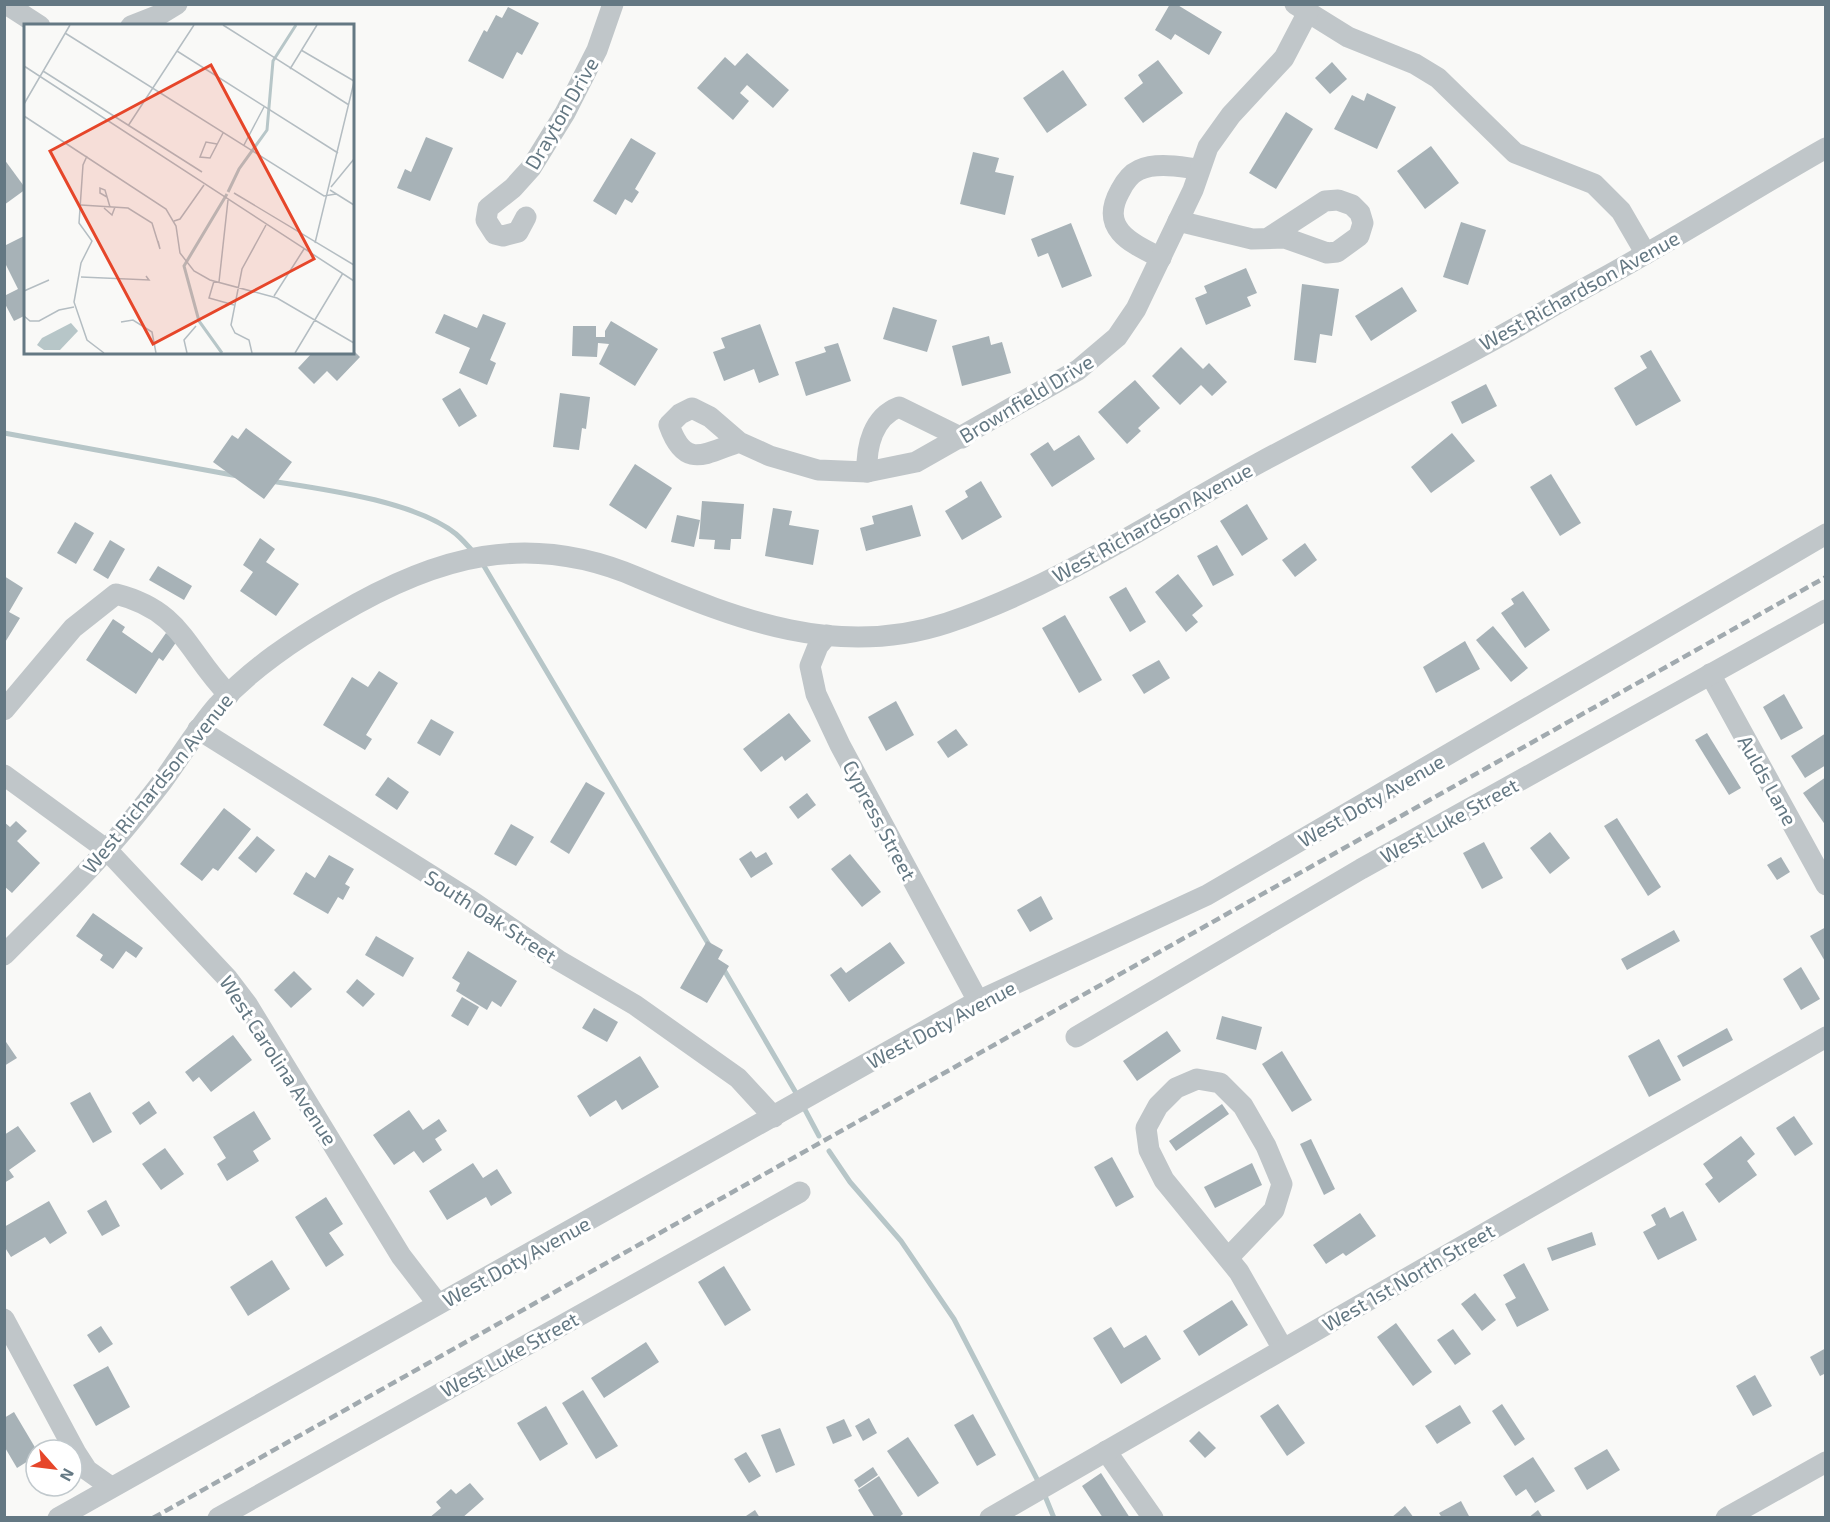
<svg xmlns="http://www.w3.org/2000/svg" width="1830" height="1522" viewBox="0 0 1830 1522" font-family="'Exo 2',sans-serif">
<rect width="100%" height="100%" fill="#f9f9f7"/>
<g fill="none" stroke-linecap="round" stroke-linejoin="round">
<g stroke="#b7c6c8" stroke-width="5">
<path d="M 4,433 L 238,476"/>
<path d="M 271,481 C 323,489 415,501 456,534 C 463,540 469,547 475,554"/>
<path d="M 481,561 L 709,945"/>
<path d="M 723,968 L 799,1098"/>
<path d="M 803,1106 L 819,1136"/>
<path d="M 829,1151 L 850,1182 L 901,1241 L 954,1319 L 1039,1483"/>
<path d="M 1043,1491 L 1054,1518"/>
</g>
</g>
<g fill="#a7b2b7">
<path d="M 1170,4 L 1176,4 L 1222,32 L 1209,55 L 1175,34 L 1171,40 L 1155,30 Z"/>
<path d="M 508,7 L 539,23 L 522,55 L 517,52 L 503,79 L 468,61 L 484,30 L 487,32 L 496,15 L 502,18 Z"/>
<path d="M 747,53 L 789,90 L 773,108 L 747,85 L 740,93 L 749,101 L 733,120 L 697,88 L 725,57 L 735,66 Z"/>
<path d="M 1158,60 L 1183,93 L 1143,123 L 1124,98 L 1143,83 L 1138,75 Z"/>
<path d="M 1332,62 L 1347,79 L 1330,94 L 1315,78 Z"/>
<path d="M 1063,70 L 1087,105 L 1047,133 L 1023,98 Z"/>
<path d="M 1367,93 L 1396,107 L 1377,149 L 1334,129 L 1352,95 L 1364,101 Z"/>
<path d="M 1286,112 L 1313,129 L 1276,189 L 1249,173 Z"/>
<path d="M 426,137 L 453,148 L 430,201 L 397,188 L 405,169 L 411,172 Z"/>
<path d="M 631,138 L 656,153 L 635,189 L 639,192 L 632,203 L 625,199 L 616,215 L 593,201 Z"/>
<path d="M 1431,146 L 1459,183 L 1425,209 L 1397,171 Z"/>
<path d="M 973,152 L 999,158 L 995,172 L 1014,176 L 1005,215 L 960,204 Z"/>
<path d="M 4,159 L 26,189 L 4,205 Z"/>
<path d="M 1461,222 L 1486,230 L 1468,285 L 1443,277 Z"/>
<path d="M 1071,223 L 1092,276 L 1062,288 L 1048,253 L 1038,257 L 1031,239 Z"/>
<path d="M 26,235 L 26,315 L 14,321 L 4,302 L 4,296 L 18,289 L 4,261 L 4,246 Z"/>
<path d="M 1246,268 L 1257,293 L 1247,297 L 1251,306 L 1206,325 L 1195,298 L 1207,293 L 1204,286 Z"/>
<path d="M 1302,284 L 1339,289 L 1332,336 L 1320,334 L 1316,363 L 1294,360 Z"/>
<path d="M 1402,287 L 1417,311 L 1371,341 L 1355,316 Z"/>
<path d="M 893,307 L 937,320 L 927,352 L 883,339 Z"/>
<path d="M 444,314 L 477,328 L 483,314 L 506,323 L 490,360 L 496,363 L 487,385 L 459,373 L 470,348 L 435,333 Z"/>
<path d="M 611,321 L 658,349 L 635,386 L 599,364 L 609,344 L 598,343 L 597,357 L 572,356 L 573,326 L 596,326 L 596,337 L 605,337 L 605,331 Z"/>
<path d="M 760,324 L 779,375 L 759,383 L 754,369 L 724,381 L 713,352 L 725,348 L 721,338 Z"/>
<path d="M 989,336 L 991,345 L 1002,342 L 1011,373 L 962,386 L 952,346 Z"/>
<path d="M 838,343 L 851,381 L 806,396 L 795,362 L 826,352 L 824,347 Z"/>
<path d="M 1181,347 L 1203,369 L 1209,363 L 1227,382 L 1212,396 L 1201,385 L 1180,405 L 1152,376 Z"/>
<path d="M 352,349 L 360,357 L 337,381 L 327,371 L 314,384 L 298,368 L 313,352 L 352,352 Z"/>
<path d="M 1651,350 L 1681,401 L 1636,426 L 1614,388 L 1647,368 L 1640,356 Z"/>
<path d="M 1135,380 L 1160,408 L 1138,428 L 1141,431 L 1127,444 L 1098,412 Z"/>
<path d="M 1486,384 L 1497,406 L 1462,424 L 1451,402 Z"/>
<path d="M 460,388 L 477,416 L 459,427 L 442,399 Z"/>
<path d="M 560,393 L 590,397 L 586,429 L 582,428 L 579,450 L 553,447 Z"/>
<path d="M 246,428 L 292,462 L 264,499 L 213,462 L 232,435 L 238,439 Z"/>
<path d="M 1452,433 L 1475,461 L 1431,493 L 1411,467 Z"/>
<path d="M 1079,435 L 1095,459 L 1052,487 L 1030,454 L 1048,442 L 1054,451 Z"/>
<path d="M 635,464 L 672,488 L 646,529 L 609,505 Z"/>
<path d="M 1551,474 L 1581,523 L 1560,536 L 1530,487 Z"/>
<path d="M 981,481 L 1002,517 L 962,540 L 945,511 L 968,497 L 965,491 Z"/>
<path d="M 702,501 L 744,504 L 741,539 L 731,539 L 730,550 L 714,549 L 715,540 L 699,539 Z"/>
<path d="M 1247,504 L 1268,539 L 1242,556 L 1220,521 Z"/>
<path d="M 912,505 L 921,536 L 866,551 L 860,528 L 874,524 L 872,516 Z"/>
<path d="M 773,508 L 792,511 L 789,525 L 819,530 L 813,565 L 765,556 Z"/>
<path d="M 677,515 L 700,520 L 694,547 L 671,542 Z"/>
<path d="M 75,522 L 94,533 L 76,564 L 57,553 Z"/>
<path d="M 260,538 L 275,549 L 266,562 L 299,584 L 276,616 L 240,591 L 253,572 L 243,565 Z"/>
<path d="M 110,540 L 125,549 L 108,579 L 93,570 Z"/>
<path d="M 1305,543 L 1317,560 L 1295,577 L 1282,560 Z"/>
<path d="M 1217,545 L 1234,575 L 1213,586 L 1197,556 Z"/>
<path d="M 158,566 L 192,586 L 184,600 L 149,580 Z"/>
<path d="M 1178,574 L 1203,606 L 1192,615 L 1198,622 L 1186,632 L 1155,592 Z"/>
<path d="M 4,576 L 23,588 L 9,612 L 20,618 L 4,644 Z"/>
<path d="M 1126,587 L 1146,622 L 1130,632 L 1109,597 Z"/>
<path d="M 1523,591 L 1550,630 L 1525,648 L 1501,613 L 1514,604 L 1511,599 Z"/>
<path d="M 1065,615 L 1102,680 L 1079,693 L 1042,628 Z"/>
<path d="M 113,619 L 125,627 L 122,632 L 152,653 L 166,633 L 177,641 L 163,661 L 159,658 L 136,694 L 86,660 Z"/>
<path d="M 1493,626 L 1528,668 L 1511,682 L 1476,640 Z"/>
<path d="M 1465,641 L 1480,669 L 1436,693 L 1423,667 Z"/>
<path d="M 1159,660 L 1170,678 L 1144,694 L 1132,675 Z"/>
<path d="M 379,671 L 398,683 L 366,735 L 372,739 L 365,750 L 323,725 L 352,677 L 368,687 Z"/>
<path d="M 1784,694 L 1803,728 L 1781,740 L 1763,707 Z"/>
<path d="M 896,701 L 914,735 L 886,751 L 868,717 Z"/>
<path d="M 789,713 L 811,741 L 785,761 L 782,756 L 761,772 L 743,749 Z"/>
<path d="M 431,719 L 454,732 L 440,756 L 417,743 Z"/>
<path d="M 956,729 L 968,745 L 948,758 L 937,742 Z"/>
<path d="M 1707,733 L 1741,788 L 1729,795 L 1695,740 Z"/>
<path d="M 1826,733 L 1826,765 L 1805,778 L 1791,756 Z"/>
<path d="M 388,777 L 409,792 L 397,810 L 375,795 Z"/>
<path d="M 1826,777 L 1826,826 L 1803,793 Z"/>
<path d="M 586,782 L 605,793 L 569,854 L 550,842 Z"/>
<path d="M 807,793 L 816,805 L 798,819 L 789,807 Z"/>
<path d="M 224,808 L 251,829 L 218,871 L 213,868 L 202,881 L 180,864 Z"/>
<path d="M 1617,818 L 1661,887 L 1648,896 L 1604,826 Z"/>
<path d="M 16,821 L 27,831 L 17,841 L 40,863 L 12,893 L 4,886 L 4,822 L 10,827 Z"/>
<path d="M 511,824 L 534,837 L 516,866 L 494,854 Z"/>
<path d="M 1550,832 L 1570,858 L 1550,874 L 1530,848 Z"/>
<path d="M 257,836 L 275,850 L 256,873 L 238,858 Z"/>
<path d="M 1484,842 L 1503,878 L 1482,889 L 1463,853 Z"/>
<path d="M 751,851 L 756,858 L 766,852 L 773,864 L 751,878 L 739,859 Z"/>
<path d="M 850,854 L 881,892 L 862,907 L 831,869 Z"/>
<path d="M 329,855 L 354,869 L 345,884 L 350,887 L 343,900 L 338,897 L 328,914 L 293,894 L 306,872 L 315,878 Z"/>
<path d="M 1781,857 L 1790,872 L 1777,880 L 1767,865 Z"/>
<path d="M 1041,896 L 1053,919 L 1030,932 L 1017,910 Z"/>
<path d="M 93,913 L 143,948 L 136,958 L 126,951 L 113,969 L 100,960 L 103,955 L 76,936 Z"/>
<path d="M 1826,927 L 1826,963 L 1810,936 Z"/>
<path d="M 1674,930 L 1680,941 L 1627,970 L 1621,959 Z"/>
<path d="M 376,936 L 414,958 L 403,977 L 365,955 Z"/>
<path d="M 707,941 L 723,950 L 718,959 L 729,966 L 707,1003 L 680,988 Z"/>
<path d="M 890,942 L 905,963 L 849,1002 L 830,975 L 841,967 L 846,973 Z"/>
<path d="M 468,951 L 517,981 L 501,1007 L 492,1001 L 487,1010 L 456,991 L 460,983 L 452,978 Z"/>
<path d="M 1801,967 L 1820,999 L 1801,1010 L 1783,979 Z"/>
<path d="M 294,971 L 312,989 L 291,1008 L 274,990 Z"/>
<path d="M 357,979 L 375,994 L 363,1007 L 346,992 Z"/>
<path d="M 462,997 L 479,1007 L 468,1026 L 451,1016 Z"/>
<path d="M 594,1008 L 618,1022 L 607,1042 L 582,1028 Z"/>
<path d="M 1222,1016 L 1262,1027 L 1256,1050 L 1216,1039 Z"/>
<path d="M 1727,1028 L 1733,1040 L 1683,1067 L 1677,1056 Z"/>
<path d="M 1167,1031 L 1181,1051 L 1137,1081 L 1123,1061 Z"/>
<path d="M 233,1035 L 252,1060 L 211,1092 L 199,1077 L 193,1082 L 185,1072 Z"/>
<path d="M 4,1039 L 17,1058 L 4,1066 Z"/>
<path d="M 1659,1039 L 1681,1080 L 1649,1097 L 1628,1056 Z"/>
<path d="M 1282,1051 L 1312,1100 L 1292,1112 L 1262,1064 Z"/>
<path d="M 640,1056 L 659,1087 L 622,1110 L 616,1100 L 590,1117 L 577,1096 Z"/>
<path d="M 90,1092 L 112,1132 L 93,1143 L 70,1103 Z"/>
<path d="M 149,1101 L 157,1113 L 140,1125 L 132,1113 Z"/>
<path d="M 1222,1104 L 1229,1114 L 1176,1151 L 1169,1141 Z"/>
<path d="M 409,1110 L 423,1130 L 439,1119 L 447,1131 L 435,1139 L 442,1150 L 423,1163 L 414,1151 L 394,1165 L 373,1135 Z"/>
<path d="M 254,1111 L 271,1139 L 253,1151 L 259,1161 L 227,1181 L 217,1164 L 226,1158 L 213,1137 Z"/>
<path d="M 1794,1116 L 1813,1144 L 1795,1156 L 1776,1128 Z"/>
<path d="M 18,1126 L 36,1151 L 9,1170 L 14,1177 L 4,1183 L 4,1135 Z"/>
<path d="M 1741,1136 L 1755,1154 L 1747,1161 L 1757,1175 L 1719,1203 L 1705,1184 L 1713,1178 L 1703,1164 Z"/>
<path d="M 1311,1139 L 1335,1189 L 1324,1195 L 1300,1144 Z"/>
<path d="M 165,1148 L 184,1174 L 161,1190 L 142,1164 Z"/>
<path d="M 1112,1157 L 1134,1197 L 1116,1207 L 1094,1167 Z"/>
<path d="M 473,1163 L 483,1178 L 497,1169 L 512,1193 L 491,1206 L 486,1197 L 447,1220 L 429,1191 Z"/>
<path d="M 1252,1163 L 1262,1185 L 1215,1208 L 1204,1187 Z"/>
<path d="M 326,1197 L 343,1224 L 329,1233 L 344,1255 L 326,1267 L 295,1217 Z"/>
<path d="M 106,1200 L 120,1226 L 102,1236 L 87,1211 Z"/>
<path d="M 49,1201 L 67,1233 L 50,1244 L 45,1237 L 11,1257 L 4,1246 L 4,1227 Z"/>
<path d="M 1665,1207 L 1670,1218 L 1683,1211 L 1697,1240 L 1658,1260 L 1643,1232 L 1656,1225 L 1651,1215 Z"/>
<path d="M 1360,1213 L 1376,1236 L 1346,1256 L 1343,1253 L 1326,1264 L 1313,1245 Z"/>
<path d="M 1592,1232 L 1596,1245 L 1552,1261 L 1547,1248 Z"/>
<path d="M 272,1260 L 290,1289 L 248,1316 L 230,1287 Z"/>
<path d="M 1524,1263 L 1549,1310 L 1517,1327 L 1505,1304 L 1516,1298 L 1503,1275 Z"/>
<path d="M 724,1266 L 751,1310 L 725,1326 L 698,1282 Z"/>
<path d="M 1475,1293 L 1496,1320 L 1482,1331 L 1461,1304 Z"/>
<path d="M 1232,1300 L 1248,1325 L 1199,1356 L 1183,1331 Z"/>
<path d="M 1396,1323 L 1432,1372 L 1413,1386 L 1377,1337 Z"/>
<path d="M 101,1326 L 113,1344 L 99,1353 L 87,1335 Z"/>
<path d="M 1111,1327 L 1124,1348 L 1146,1335 L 1161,1359 L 1121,1384 L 1093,1338 Z"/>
<path d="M 1453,1329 L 1471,1354 L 1455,1365 L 1437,1340 Z"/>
<path d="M 646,1342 L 659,1362 L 604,1398 L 591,1378 Z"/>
<path d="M 1826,1348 L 1826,1373 L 1820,1376 L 1810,1357 Z"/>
<path d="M 108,1366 L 130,1407 L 96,1426 L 73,1385 Z"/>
<path d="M 1755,1375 L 1772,1406 L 1753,1416 L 1736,1386 Z"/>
<path d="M 583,1390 L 618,1446 L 596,1459 L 562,1403 Z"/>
<path d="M 1278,1404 L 1305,1443 L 1287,1456 L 1260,1416 Z"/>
<path d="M 1502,1404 L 1525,1439 L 1515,1446 L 1492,1411 Z"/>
<path d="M 1460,1405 L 1471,1423 L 1437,1444 L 1425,1426 Z"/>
<path d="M 546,1406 L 568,1444 L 540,1461 L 517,1423 Z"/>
<path d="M 14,1412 L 36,1449 L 36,1456 L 17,1468 L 4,1446 L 4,1418 Z"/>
<path d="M 973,1414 L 996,1455 L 977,1466 L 954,1425 Z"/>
<path d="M 869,1418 L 877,1433 L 863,1441 L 855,1426 Z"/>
<path d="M 844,1419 L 852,1436 L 833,1444 L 826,1427 Z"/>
<path d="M 780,1428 L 795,1465 L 776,1473 L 761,1435 Z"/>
<path d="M 1199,1431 L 1216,1448 L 1205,1458 L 1189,1441 Z"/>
<path d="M 908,1437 L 939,1483 L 918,1497 L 887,1451 Z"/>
<path d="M 1607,1449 L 1620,1470 L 1587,1490 L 1574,1468 Z"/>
<path d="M 746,1452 L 761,1476 L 749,1483 L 734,1459 Z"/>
<path d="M 1533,1457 L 1555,1491 L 1535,1503 L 1526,1489 L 1516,1496 L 1503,1476 Z"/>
<path d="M 873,1467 L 878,1475 L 859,1488 L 854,1480 Z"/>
<path d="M 1101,1473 L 1130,1518 L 1103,1518 L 1082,1486 Z"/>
<path d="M 879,1476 L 903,1514 L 898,1518 L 875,1518 L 858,1490 Z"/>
<path d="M 470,1483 L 484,1499 L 462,1518 L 429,1518 L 441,1508 L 436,1502 L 451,1489 L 456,1494 Z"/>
<path d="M 1461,1501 L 1470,1518 L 1442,1518 L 1439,1513 Z"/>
<path d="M 1405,1506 L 1414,1518 L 1391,1518 Z"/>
<path d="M 755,1510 L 760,1518 L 743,1518 Z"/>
<path d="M 1538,1510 L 1543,1518 L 1528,1518 Z"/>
</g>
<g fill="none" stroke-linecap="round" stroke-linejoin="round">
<g stroke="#c0c6c9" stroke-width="21">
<path d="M 6,4 L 40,26"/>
<path d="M 1295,4 L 1348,37 L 1415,64 L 1438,78 L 1515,153 L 1594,184 L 1621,211 L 1646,254"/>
<path d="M 131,26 L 159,15 L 177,4"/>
<path d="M 526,217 L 518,232 L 503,236 L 495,234 L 486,220 L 488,208 L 513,188 L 531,168 L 565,113 L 597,50 L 613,4"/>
<path d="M 1178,221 L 1252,239 L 1285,238 L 1327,253 L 1337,252 L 1359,236 L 1363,223 L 1360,213 L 1352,205 L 1338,200 L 1325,201 L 1268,238"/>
<path d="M 1161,258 C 1131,243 1099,229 1120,191 C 1124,183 1130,174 1139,170 C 1157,162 1180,167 1199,169"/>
<path d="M 739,442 C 704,454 685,470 669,425 L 680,414 L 692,408 L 710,417 L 739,442 L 770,456 L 818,470 L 867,472 L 916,462 L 1078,370 L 1117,337 L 1136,309 L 1193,190 L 1208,147 L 1231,115 L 1284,58 L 1308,12"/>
<path d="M 867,472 C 866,446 873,417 899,407 L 962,438"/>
<path d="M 827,635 L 818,646 L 810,666 L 816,694 L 840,745 L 978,1001"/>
<path d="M 1710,674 L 1826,885"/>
<path d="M 4,710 L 73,628 L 116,594 C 183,611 186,651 229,695"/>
<path d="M 198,729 L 470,900 L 558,960 L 635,1005 L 738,1078 L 774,1117"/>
<path d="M 4,775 L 107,850 L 228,979 L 247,1004 L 401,1256 L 438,1304"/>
<path d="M 4,955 C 39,919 76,885 108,848 C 127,827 145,804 162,782 C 181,756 197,729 218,705 C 252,668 294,640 337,615 C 436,556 528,530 639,578 C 739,620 838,659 947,623 C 1058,586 1156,519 1259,463 C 1355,411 1455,364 1550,308 C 1580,290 1612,274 1642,256 C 1704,221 1764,183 1826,148"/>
<path d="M 1076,1037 L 1361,869 L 1826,610"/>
<path d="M 1228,1258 L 1274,1210 L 1282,1184 L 1266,1146 L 1243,1106 L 1220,1083 L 1197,1079 L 1176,1088 L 1158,1106 L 1146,1128 L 1149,1150 L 1164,1180 L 1239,1272 L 1283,1349"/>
<path d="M 4,1319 L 76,1453 L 87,1470 L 111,1487"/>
<path d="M 1106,1451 L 1153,1518"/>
<path d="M 58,1518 L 978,1001 L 1207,895 L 1826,534"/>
<path d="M 218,1518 L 800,1192"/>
<path d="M 990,1518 L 1826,1037"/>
<path d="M 1726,1518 L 1826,1462"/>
</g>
<path stroke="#a1aaaf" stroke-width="4.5" stroke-dasharray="9 4.5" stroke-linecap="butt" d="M 153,1518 L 1826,577"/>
</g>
<g text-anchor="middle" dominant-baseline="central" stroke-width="6" stroke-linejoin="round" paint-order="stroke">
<g font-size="20" fill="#647883" stroke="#fff">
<text transform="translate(561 113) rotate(-60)">Drayton Drive</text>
<text transform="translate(1579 290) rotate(-29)">West Richardson Avenue</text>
<text transform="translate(1026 398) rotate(-31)">Brownfield Drive</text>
<text transform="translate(1152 522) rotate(-29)">West Richardson Avenue</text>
<text transform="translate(1768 780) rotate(61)">Aulds Lane</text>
<text transform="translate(157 783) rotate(-51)">West Richardson Avenue</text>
<text transform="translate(1371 800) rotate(-30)">West Doty Avenue</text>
<text transform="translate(880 820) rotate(62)">Cypress Street</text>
<text transform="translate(1449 820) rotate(-29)">West Luke Street</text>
<text transform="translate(491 916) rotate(33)">South Oak Street</text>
<text transform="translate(941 1024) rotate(-28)">West Doty Avenue</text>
<text transform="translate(279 1060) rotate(57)">West Carolina Avenue</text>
<text transform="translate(516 1261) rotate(-29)">West Doty Avenue</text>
<text transform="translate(1408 1277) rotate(-30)">West 1st North Street</text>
<text transform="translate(509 1354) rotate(-29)">West Luke Street</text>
</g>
</g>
<g transform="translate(24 24)">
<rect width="330" height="330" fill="#f9f9f7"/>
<path d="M 47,299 L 54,307 L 36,326 L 20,326 L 13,321 L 18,314 Z" fill="#b7c6c8"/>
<path fill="none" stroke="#b7c6c8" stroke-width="3" d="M 204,168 L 215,145 L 243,106 L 249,37 L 272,1M 198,329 L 175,297 L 160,242 L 203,170"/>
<path fill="none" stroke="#b4bdc2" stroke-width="1.5" d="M 199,1 L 325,81M 41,9 L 300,172 L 312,170M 277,26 L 330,57M 153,27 L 314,129M 0,42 L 330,257M 266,45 L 293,1M 19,47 L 178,148M 0,80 L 46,1M 0,92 L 142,185 L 152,202 L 156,229 L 170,247 L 186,256 L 253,274 L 330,319M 104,102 L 170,1M 193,120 L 182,118 L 176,133 L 186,134 L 199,109M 220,121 L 240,83M 63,132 L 59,141 L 55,199 L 68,217 L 57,239 L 50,278 L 63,316 L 80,329M 307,163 L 330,135M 306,166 L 330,181M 210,169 L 330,241M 83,173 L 76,169 L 76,164 L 81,166 L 86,183M 57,181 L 104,184 L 128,199 L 136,225 L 134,217M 80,184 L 88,191 L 91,183M 150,197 L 156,195 L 180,161M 291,219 L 330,58M 57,253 L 125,256 L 122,252M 190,257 L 185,274 L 210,281M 195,258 L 204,176M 0,267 L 25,256M 250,272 L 280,225M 0,292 L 6,297 L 15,297 L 35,286 L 50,283M 97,298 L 109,296 L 128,308 L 132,329M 163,329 L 160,316 L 172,302M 228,329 L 225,316 L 211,309 L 207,301 L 218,245 L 242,201M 271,329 L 319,249"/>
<path fill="#e6462a" fill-opacity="0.15" stroke="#e6462a" stroke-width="3" d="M 187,41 L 290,235 L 129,320 L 26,127 Z"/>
<rect width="330" height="330" fill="none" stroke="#647883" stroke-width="3"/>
</g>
<rect width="1830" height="1522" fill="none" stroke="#647883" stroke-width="12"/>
<g transform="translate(54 1468) rotate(118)"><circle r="28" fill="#ffffff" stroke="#c1c9cd" stroke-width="1.5"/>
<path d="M0-4.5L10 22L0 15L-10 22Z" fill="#e6462a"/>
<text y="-9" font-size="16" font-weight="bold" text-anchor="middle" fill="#647883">N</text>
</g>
</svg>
